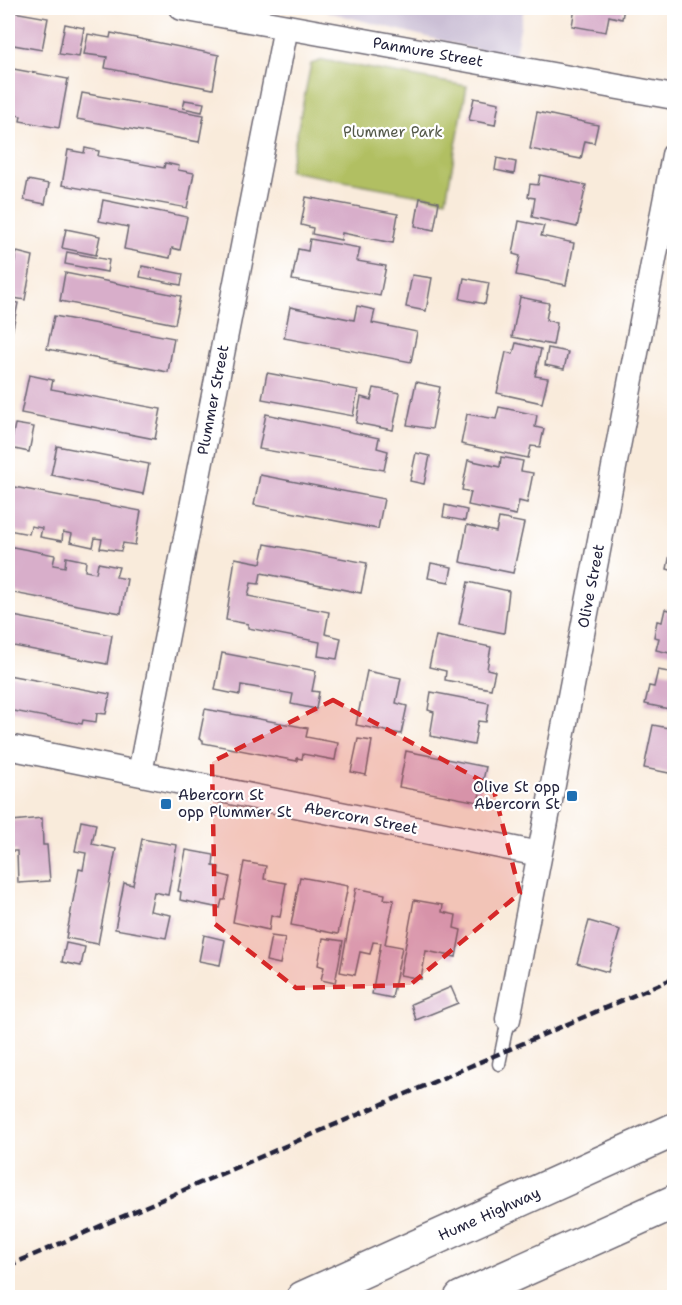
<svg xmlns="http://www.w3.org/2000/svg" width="682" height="1305" viewBox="0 0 682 1305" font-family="'Shantell Sans',sans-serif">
<rect width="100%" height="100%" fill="#fff"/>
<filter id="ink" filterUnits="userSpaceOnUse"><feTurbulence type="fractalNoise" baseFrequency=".0167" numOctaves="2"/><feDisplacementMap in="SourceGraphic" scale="12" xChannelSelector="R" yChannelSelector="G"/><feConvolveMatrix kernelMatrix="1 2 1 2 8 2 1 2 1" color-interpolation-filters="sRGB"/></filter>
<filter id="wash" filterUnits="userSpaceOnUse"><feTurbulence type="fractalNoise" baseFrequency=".008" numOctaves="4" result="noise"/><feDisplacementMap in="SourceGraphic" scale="24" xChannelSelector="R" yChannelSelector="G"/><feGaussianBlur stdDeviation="1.35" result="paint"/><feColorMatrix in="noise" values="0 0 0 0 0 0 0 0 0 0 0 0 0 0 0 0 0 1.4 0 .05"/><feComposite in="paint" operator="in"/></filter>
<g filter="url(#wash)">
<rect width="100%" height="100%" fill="#f9ebdb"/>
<path fill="#cbbfd5" d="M 312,8 L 524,8 L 514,59 Z"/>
<path fill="#b1bf62" stroke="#6a704e" stroke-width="1.5" d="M 323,60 L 467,86 L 446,200 L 289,171 L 311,64 Z"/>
<g id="blocks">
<g fill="#d8aeca">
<path d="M 575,8 L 624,8 L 622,19 L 609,16 L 606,32 L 572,26 Z"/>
<path d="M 8,11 L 48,18 L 42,50 L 8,44 Z"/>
<path d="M 65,24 L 84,28 L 79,57 L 59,54 Z"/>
<path d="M 111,33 L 219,55 L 213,89 L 105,68 L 107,57 L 84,54 L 88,34 L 110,38 Z"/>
<path d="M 8,68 L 68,79 L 59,128 L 20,121 L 21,116 L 8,113 Z"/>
<path d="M 82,93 L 204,115 L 199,142 L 77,119 Z"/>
<path d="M 474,98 L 499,103 L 495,125 L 469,120 Z"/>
<path d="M 185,100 L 204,103 L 202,112 L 183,108 Z"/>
<path d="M 537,112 L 598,125 L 594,143 L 585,141 L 581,159 L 530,149 Z"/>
<path d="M 85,148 L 99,151 L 98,156 L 164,168 L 165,163 L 179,166 L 178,170 L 194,173 L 187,208 L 62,185 L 68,150 L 84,153 Z"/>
<path d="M 497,158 L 516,162 L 514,174 L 495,170 Z"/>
<path d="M 540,175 L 586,185 L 577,227 L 532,217 L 535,198 L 528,197 L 530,184 L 538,185 Z"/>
<path d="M 28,180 L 49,184 L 45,204 L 24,200 Z"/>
<path d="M 306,197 L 398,214 L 393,243 L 342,233 L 341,240 L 312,234 L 313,228 L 301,225 Z"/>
<path d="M 420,198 L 439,202 L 434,230 L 415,226 Z"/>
<path d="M 103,200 L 187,217 L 180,250 L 172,248 L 170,258 L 124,249 L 128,227 L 99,221 Z"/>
<path d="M 519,221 L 544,226 L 541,236 L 574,243 L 566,285 L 516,275 L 520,256 L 513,254 Z"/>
<path d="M 66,229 L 100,236 L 96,255 L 62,248 Z"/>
<path d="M 310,239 L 360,248 L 357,261 L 386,266 L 380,296 L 292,280 L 298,249 L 308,251 Z"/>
<path d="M 17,252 L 33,256 L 25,300 L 8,297 L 8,260 L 15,261 Z"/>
<path d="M 67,252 L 109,260 L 107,272 L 65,264 Z"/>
<path d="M 142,266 L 183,274 L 181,285 L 140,277 Z"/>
<path d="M 65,273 L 181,296 L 175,324 L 60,301 Z"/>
<path d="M 412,275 L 432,278 L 426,311 L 406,307 Z"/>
<path d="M 464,278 L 489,283 L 485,304 L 460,299 Z"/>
<path d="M 520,297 L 549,303 L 546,320 L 557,323 L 553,345 L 512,337 Z"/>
<path d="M 8,301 L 18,303 L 12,333 L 8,332 Z"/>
<path d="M 357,306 L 375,310 L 372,323 L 417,332 L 411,362 L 284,338 L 290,307 L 354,320 Z"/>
<path d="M 54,316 L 174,338 L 168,372 L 47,349 Z"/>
<path d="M 516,343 L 541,349 L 535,376 L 548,378 L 542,403 L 497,393 L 506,352 L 513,354 Z"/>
<path d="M 548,348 L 568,352 L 564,369 L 545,365 Z"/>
<path d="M 267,373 L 358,390 L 353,416 L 262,399 Z"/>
<path d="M 29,375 L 53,380 L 51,389 L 161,409 L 155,439 L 21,413 Z"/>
<path d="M 416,382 L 440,387 L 432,429 L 407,425 Z"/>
<path d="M 374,388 L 400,393 L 393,430 L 356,423 L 361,397 L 371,400 Z"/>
<path d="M 499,407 L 537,415 L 535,427 L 544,429 L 540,447 L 531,446 L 528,458 L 461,444 L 467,414 L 496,419 Z"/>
<path d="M 266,414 L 379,438 L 377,448 L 388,451 L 384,470 L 259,449 Z"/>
<path d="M 15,424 L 34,427 L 29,452 L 10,448 Z"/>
<path d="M 57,446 L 149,464 L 143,494 L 51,475 Z"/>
<path d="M 416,453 L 430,456 L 424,484 L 410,481 Z"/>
<path d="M 501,457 L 523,461 L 521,471 L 533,473 L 527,503 L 519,501 L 516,515 L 468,505 L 471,492 L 462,490 L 468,460 L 500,467 Z"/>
<path d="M 260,475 L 384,499 L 378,529 L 254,505 Z"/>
<path d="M 14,487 L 141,511 L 135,545 L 123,543 L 121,551 L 100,548 L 102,539 L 95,538 L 93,547 L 70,542 L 72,534 L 63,532 L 62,541 L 40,537 L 42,528 L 31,526 L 29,534 L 8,530 Z"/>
<path d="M 445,505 L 467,510 L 465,521 L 443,517 Z"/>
<path d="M 499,518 L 524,523 L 513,573 L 460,562 L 467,525 L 496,532 Z"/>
<path d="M 265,544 L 367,563 L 361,593 L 261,573 L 259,584 L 251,583 L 248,596 L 329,612 L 325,634 L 341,638 L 337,659 L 318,656 L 320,642 L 248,628 L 248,624 L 226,620 L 235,558 L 261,563 Z"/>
<path d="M 672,544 L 674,544 L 674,571 L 667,569 Z"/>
<path d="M 8,546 L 55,555 L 53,565 L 65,567 L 66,557 L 86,561 L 85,571 L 96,573 L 98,563 L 119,567 L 116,577 L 127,579 L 121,613 L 8,592 Z"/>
<path d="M 431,563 L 452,567 L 449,582 L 428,578 Z"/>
<path d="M 468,582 L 509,591 L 504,633 L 459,624 Z"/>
<path d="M 665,609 L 674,611 L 674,654 L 656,650 L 659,638 L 654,637 L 657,621 L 662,622 Z"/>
<path d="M 8,615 L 112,635 L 107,664 L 8,645 Z"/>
<path d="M 436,636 L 491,647 L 487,669 L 495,671 L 491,689 L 445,680 L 446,671 L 429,667 Z"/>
<path d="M 222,653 L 316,671 L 312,691 L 319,692 L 316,709 L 291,704 L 293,694 L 241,685 L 240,695 L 215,690 Z"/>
<path d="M 658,670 L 674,673 L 674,710 L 645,704 L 649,686 L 654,687 Z"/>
<path d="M 367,671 L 401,678 L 396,703 L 407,706 L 401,734 L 356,725 Z"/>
<path d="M 8,675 L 110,694 L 106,714 L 97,713 L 96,722 L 83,720 L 82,724 L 8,710 Z"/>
<path d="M 431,692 L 489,703 L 486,722 L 478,721 L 474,745 L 430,736 L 434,712 L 428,710 Z"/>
<path d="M 205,709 L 308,728 L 306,737 L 338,743 L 335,760 L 303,754 L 302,759 L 297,758 L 297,761 L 203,743 L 203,740 L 199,739 Z"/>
<path d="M 653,725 L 674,729 L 674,774 L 644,768 Z"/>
<path d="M 358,739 L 372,741 L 366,775 L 351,772 Z"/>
<path d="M 406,751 L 486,767 L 478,802 L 399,787 Z"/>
<path d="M 42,818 L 43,845 L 47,845 L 50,881 L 18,883 L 17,851 L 8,851 L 12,821 Z"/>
<path d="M 81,821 L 96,824 L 92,844 L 116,849 L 98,944 L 66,938 L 79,869 L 83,870 L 86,853 L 75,851 Z"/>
<path d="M 142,839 L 177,845 L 168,895 L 154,892 L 150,911 L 171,915 L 166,938 L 115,929 L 124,883 L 133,885 Z"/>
<path d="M 186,850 L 214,855 L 213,866 L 219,867 L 218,874 L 230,877 L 225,900 L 222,900 L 220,908 L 180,900 L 181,892 L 178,891 Z"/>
<path d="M 244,862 L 266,866 L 264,879 L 286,883 L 280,917 L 271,915 L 269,930 L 233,922 Z"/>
<path d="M 300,877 L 348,886 L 338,934 L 291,925 Z"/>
<path d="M 356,888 L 385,894 L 384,899 L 394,900 L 385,944 L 402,947 L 392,998 L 372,994 L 381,943 L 373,942 L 370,954 L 360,952 L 355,975 L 340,972 Z"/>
<path d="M 414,900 L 443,905 L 442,912 L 456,915 L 454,928 L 461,930 L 456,957 L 426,951 L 421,979 L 400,975 Z"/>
<path d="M 589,921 L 620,930 L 608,972 L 577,963 Z"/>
<path d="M 204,935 L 225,940 L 220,965 L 199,961 Z"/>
<path d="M 271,936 L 285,938 L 280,964 L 266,961 Z"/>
<path d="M 323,938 L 343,941 L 335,983 L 321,980 L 324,967 L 318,965 Z"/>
<path d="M 66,943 L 85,947 L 81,966 L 62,962 Z"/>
<path d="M 451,987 L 458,1003 L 416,1020 L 411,1004 Z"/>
</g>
</g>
</g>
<g filter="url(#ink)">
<use href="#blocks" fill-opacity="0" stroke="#6d6873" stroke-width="1.5"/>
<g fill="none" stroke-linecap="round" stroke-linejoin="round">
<defs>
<path id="lane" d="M 499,1064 L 508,1019"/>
<g id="street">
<path d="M 182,8 L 674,97"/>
<path d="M 8,747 L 539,854"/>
<path d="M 140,773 L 286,27"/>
<path d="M 508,1019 L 674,155"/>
</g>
<g id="highway">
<path d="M 303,1298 L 674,1130"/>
<path d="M 461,1298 L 674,1202"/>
</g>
</defs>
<use href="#lane" stroke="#6d6873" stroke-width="15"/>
<use href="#street" stroke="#6d6873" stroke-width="27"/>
<use href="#highway" stroke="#6d6873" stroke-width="36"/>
<use href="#lane" stroke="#fff" stroke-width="12"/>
<use href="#street" stroke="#fff" stroke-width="24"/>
<use href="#highway" stroke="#fff" stroke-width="33"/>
<path stroke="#22223b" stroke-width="4.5" stroke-dasharray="9 4.5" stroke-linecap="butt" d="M 8,1266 L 674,978"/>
</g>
</g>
<path fill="#d62828" fill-opacity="0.2" stroke="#d62828" stroke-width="4.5" stroke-dasharray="12 8" stroke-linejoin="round" d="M 333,700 L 493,787 L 520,893 L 410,985 L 296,988 L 215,924 L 212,762 Z"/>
<g fill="#1f6fb2" stroke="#fff" stroke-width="2">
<rect x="566" y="790" width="12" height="12" rx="3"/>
<rect x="160" y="798" width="12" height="12" rx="3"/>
</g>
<g text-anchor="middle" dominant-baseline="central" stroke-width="4.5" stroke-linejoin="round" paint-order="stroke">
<g font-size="15" fill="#22223b" stroke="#fff">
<text transform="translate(428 52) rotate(10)">Panmure Street</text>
<text transform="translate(213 400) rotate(-79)">Plummer Street</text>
<text transform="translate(591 586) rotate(-79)">Olive Street</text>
<text transform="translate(361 818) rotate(11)">Abercorn Street</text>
<text transform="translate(489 1214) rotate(-24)">Hume Highway</text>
</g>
<g font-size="15" fill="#545949" stroke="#fff">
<text x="393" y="132">Plummer Park</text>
</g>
<g font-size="15" fill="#22223b" stroke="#fff" text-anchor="end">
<text x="560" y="787">Olive St opp<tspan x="560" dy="17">Abercorn St</tspan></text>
<text x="178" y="795" text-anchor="start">Abercorn St<tspan x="178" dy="17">opp Plummer St</tspan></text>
</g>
</g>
<rect width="682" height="1305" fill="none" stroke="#fff" stroke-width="30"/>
</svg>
